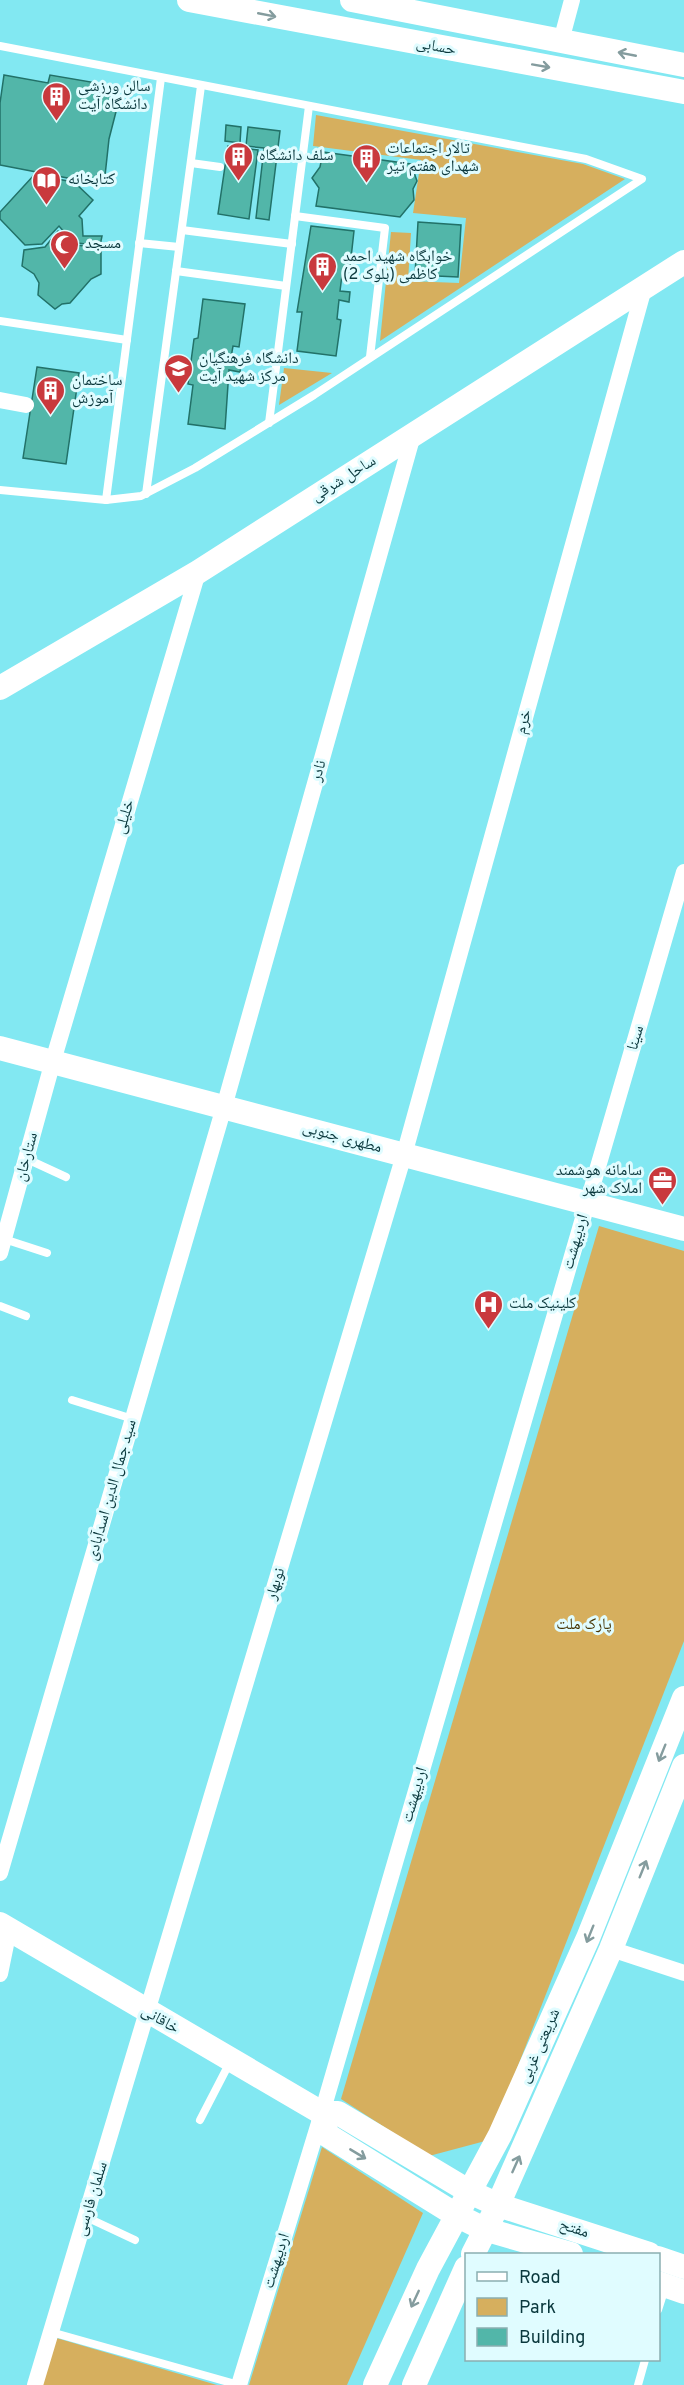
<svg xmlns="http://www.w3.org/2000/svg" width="684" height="2385" viewBox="0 0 684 2385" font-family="Overpass,'Noto Naskh Arabic',sans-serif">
<rect width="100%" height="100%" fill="#82e8f2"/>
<g fill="#d6af5e">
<path d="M 316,115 L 583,164 L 625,179 L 380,341 L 391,232 L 411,233 L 408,281 L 459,283 L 466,218 L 413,213 L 421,160 L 313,146 Z"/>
<path d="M 284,368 L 332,373 L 279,405 Z"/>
<path d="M 599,1226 L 684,1251 L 684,1641 L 489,2140 L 429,2156 L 341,2099 Z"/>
<path d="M 322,2147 L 423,2213 L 347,2385 L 249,2385 Z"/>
<path d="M 53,2337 L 217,2385 L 41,2385 Z"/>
</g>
<g fill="#52b6a9" stroke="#227168" stroke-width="1.5">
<path d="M 4,75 L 48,83 L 50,75 L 91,82 L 89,90 L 120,96 L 109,139 L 104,185 L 0,165 L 0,103 Z"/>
<path d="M 226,125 L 241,127 L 240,143 L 225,141 Z"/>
<path d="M 248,127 L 280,131 L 269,220 L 256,218 L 264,148 L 246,146 Z"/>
<path d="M 228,146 L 258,150 L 249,219 L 218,214 Z"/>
<path d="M 323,152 L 411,164 L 417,181 L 413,189 L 414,200 L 400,217 L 316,206 L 319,188 L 312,178 L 320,167 Z"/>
<path d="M 34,175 L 74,182 L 93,200 L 79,216 L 82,219 L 83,236 L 102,236 L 100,246 L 63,241 L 65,233 L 59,226 L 42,244 L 25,245 L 0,219 L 0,212 Z"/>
<path d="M 418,222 L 461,225 L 458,277 L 415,275 Z"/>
<path d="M 311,226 L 354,231 L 349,276 L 342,275 L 340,291 L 350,292 L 349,302 L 339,300 L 337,319 L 341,320 L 336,356 L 297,351 L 302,312 L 297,312 Z"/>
<path d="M 58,231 L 62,235 L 60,243 L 101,248 L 101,274 L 91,279 L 70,303 L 62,304 L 55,309 L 38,295 L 39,283 L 34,274 L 22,266 L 24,250 L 45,247 Z"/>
<path d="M 203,299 L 245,304 L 239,347 L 233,346 L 230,363 L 241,364 L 240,372 L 229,370 L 225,429 L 188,424 L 193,385 L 188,384 L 194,339 L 198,338 Z"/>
<path d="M 37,367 L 79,373 L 66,464 L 23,458 Z"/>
</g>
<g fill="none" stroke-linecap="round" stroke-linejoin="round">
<g stroke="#fff" stroke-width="8">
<path d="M 0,46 L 586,159 L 642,179 L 314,395 L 195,468 L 141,496 L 106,500 L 0,490"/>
<path d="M 191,163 L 220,167"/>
<path d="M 295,216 L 385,228 L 370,357"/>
<path d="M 182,230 L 292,244"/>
<path d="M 139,243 L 179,247"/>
<path d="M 176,271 L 286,286"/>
<path d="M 0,321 L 127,340"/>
<path d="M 269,423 L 309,106"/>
<path d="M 146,494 L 201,86"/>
<path d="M 106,500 L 161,78"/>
<path d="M 27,1159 L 66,1177"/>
<path d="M 4,1239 L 47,1253"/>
<path d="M 0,1306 L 26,1316"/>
<path d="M 72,1400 L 133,1419"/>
<path d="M 200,2120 L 230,2062"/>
<path d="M 86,2217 L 135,2240"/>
<path d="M 658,2310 L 665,2288"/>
<path d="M 51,2332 L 239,2385"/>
<path d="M 638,2385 L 645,2360"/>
</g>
<g stroke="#fff" stroke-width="16">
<path d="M 561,41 L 572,0"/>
<path d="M 0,400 L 26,405"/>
<path d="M 0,1253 L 53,1061 L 198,572"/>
<path d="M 0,1873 L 224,1107 L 413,435"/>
<path d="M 611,1949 L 684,1973"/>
<path d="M 0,1974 L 9,1930"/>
<path d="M 35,2385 L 404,1155 L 644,288"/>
<path d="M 239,2385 L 322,2113 L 684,872"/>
</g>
<g stroke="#fff" stroke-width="24">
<path d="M 189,0 L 684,92"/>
<path d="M 352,0 L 684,65"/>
<path d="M 0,688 L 198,572 L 684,262"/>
<path d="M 0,1048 L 684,1229"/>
<path d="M 0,1924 L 322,2113 L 338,2113 L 470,2192 L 498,2205 L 649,2254"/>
<path d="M 322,2113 L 327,2135 L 456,2215 L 484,2229 L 571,2254"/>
<path d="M 473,2254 L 498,2205 L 611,1949 L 684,1766"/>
<path d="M 658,2258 L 684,2267"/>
<path d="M 658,2283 L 684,2292"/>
<path d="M 375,2385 L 428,2269 L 500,2135 L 588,1938 L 684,1698"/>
<path d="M 414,2385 L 466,2268"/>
</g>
</g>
<defs><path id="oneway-shaft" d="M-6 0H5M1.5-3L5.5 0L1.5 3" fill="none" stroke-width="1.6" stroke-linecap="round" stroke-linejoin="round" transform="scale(1.5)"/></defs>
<g stroke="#849c9e">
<use href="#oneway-shaft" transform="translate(267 15) rotate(11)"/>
<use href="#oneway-shaft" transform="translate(627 54) rotate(-169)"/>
<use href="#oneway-shaft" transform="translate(541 66) rotate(10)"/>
<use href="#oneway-shaft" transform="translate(662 1753) rotate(112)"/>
<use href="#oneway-shaft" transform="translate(643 1869) rotate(-68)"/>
<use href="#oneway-shaft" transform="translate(590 1934) rotate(112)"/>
<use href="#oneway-shaft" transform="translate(358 2154) rotate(31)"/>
<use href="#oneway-shaft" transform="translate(516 2164) rotate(-66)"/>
<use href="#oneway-shaft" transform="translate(415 2299) rotate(115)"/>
</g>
<defs>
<symbol id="building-pin" viewBox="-11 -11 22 30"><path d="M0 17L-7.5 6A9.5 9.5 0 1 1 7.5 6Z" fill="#c9393d" stroke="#e0fcff"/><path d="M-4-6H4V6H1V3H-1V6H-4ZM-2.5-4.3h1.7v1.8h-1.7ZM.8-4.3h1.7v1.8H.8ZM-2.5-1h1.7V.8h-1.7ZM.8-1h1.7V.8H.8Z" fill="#fff"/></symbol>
<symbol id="library-pin" viewBox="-11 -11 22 30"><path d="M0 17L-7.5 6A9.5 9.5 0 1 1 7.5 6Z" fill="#c9393d" stroke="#e0fcff"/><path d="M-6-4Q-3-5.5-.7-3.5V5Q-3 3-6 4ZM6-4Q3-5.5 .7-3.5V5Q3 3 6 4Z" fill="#fff"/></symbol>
<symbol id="mosque-pin" viewBox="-11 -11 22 30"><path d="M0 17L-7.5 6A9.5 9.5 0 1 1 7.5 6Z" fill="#c9393d" stroke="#e0fcff"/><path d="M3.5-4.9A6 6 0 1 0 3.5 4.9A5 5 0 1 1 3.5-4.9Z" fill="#fff"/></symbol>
<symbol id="university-pin" viewBox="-11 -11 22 30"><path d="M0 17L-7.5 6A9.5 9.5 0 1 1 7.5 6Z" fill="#c9393d" stroke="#e0fcff"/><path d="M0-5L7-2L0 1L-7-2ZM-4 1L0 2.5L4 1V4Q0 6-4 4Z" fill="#fff"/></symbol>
<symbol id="office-pin" viewBox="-11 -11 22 30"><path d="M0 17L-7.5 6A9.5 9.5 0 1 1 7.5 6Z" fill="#c9393d" stroke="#e0fcff"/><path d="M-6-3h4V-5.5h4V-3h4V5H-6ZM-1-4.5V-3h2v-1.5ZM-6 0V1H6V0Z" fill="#fff"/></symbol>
<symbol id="hospital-pin" viewBox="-11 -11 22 30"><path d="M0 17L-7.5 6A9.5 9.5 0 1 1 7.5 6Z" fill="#c9393d" stroke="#e0fcff"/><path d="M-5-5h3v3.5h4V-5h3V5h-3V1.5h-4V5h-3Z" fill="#fff"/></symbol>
</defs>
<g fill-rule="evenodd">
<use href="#building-pin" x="40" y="80" width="33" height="45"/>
<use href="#building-pin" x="222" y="140" width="33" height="45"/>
<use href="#building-pin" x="350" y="142" width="33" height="45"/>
<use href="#library-pin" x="30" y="164" width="33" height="45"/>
<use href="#mosque-pin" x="48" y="228" width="33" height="45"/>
<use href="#building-pin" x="306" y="250" width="33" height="45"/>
<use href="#university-pin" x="162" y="352" width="33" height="45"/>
<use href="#building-pin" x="34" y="374" width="33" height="45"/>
<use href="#office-pin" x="646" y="1164" width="33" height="45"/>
<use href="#hospital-pin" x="472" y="1288" width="33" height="45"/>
</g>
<g text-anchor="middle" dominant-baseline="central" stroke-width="6" stroke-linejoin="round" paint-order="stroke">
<g font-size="16" fill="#0a383d" stroke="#e0fcff">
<text transform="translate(436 47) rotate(11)">حسابی</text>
<text transform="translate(344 479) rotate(-32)">ساحل شرقی</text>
<text transform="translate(524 722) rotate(-75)">خرم</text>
<text transform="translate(319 771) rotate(-74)">نادر</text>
<text transform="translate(125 817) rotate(-73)">خلیلی</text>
<text transform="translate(636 1038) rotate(-74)">سینا</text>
<text transform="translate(342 1138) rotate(15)">مطهری جنوبی</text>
<text transform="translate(27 1157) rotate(-75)">ستارخان</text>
<text transform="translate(576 1242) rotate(-74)">اردیبهشت</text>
<text transform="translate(112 1490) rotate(-74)">سید جمال الدین اسدآبادی</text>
<text transform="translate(276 1584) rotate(-73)">نوبهار</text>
<text transform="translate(415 1795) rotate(-74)">اردیبهشت</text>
<text transform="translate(160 2020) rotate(30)">خاقانی</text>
<text transform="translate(540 2046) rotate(-66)">شریعتی غربی</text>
<text transform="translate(92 2199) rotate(-73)">سلمان فارسی</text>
<text transform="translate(574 2229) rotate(18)">مفتح</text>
<text transform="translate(277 2261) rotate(-73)">اردیبهشت</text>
</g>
<g font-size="16" fill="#0a383d" stroke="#e0fcff" text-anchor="start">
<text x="78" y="87">سالن ورزشی<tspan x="78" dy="18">دانشگاه آیت</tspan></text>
<text x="387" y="149">تالار اجتماعات<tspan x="387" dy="18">شهدای هفتم تیر</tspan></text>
<text x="259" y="156">سلف دانشگاه</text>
<text x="68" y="180">کتابخانه</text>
<text x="85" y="244">مسجد</text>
<text x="343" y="257">خوابگاه شهید احمد<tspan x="343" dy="18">کاظمی (بلوک 2)</tspan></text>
<text x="199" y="359">دانشگاه فرهنگیان<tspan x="199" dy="18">مرکز شهید آیت</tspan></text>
<text x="72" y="381">ساختمان<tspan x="72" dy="18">آموزش</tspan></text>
<text x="642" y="1171" text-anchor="end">سامانه هوشمند<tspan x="642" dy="18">املاک شهر</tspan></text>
<text x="509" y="1304">کلینیک ملت</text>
</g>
<g font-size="16" fill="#463201" stroke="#e0fcff">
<text x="584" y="1625">پارک ملت</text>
</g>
</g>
<rect x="465" y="2253" width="195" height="108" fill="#e0fcff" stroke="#8aaeb1" stroke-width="1.5"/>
<rect x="477" y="2272" width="30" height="9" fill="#ffffff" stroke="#8aaeb1" stroke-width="1.5"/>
<text x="519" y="2283" font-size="18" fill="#0a383d">Road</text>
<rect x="477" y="2298" width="30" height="18" fill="#d6af5e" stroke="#8aaeb1" stroke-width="1.5"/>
<text x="519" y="2313" font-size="18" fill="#0a383d">Park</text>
<rect x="477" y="2328" width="30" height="18" fill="#52b6a9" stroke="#8aaeb1" stroke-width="1.5"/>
<text x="519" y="2343" font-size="18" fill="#0a383d">Building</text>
</svg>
